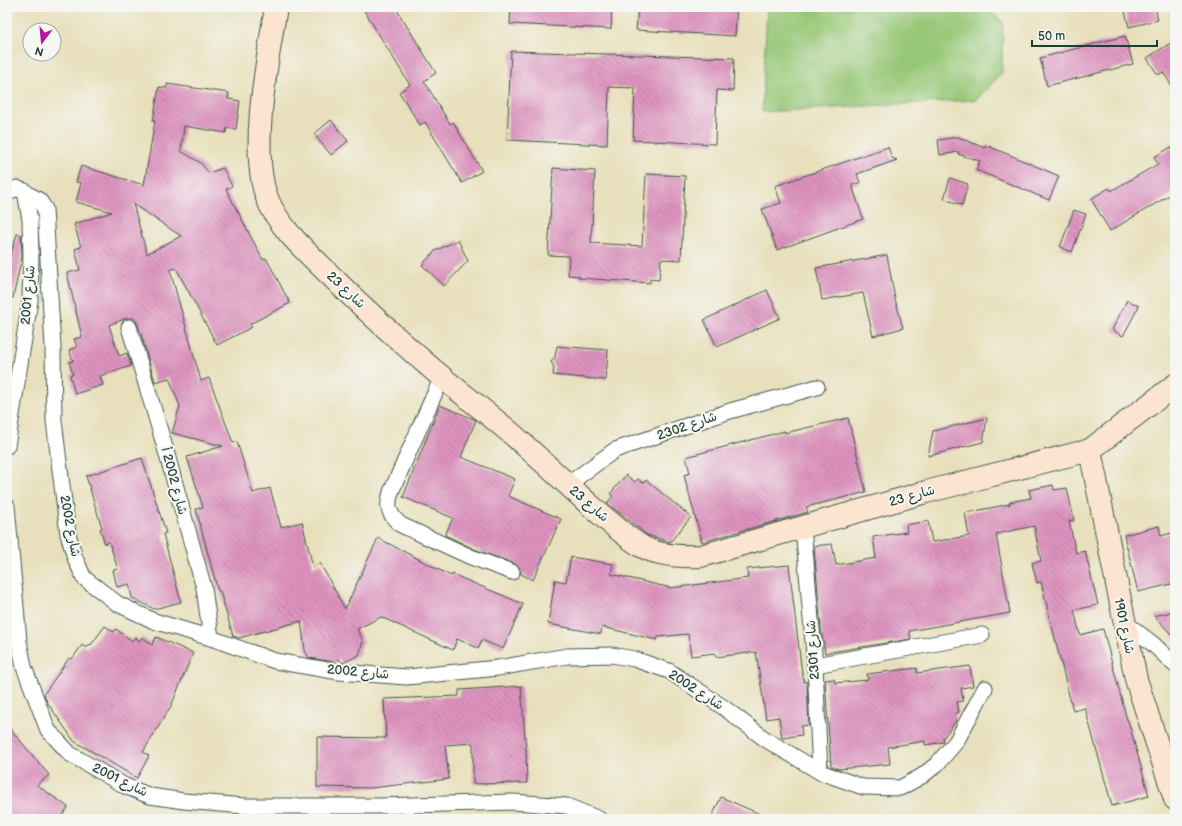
<svg xmlns="http://www.w3.org/2000/svg" width="1182" height="826" viewBox="0 0 1182 826" font-family="'Balsamiq Sans','Playpen Sans Arabic',sans-serif">
<defs>
<pattern id="building-back-hatch" width="6" height="6" patternUnits="userSpaceOnUse"><rect width="6" height="6" fill="#de93bf"/><path d="M-1 5l2 2M0 0l6 6M5-1l2 2" fill="none" stroke="#b3799c"/></pattern>
</defs>
<rect width="100%" height="100%" fill="#f6f6f2"/>
<filter id="ink" filterUnits="userSpaceOnUse"><feTurbulence type="fractalNoise" baseFrequency=".025" numOctaves="2"/><feDisplacementMap in="SourceGraphic" scale="8" xChannelSelector="R" yChannelSelector="G"/><feConvolveMatrix kernelMatrix="1 2 1 2 8 2 1 2 1" color-interpolation-filters="sRGB"/></filter>
<filter id="wash" filterUnits="userSpaceOnUse"><feTurbulence type="fractalNoise" baseFrequency=".012" numOctaves="4" result="noise"/><feDisplacementMap in="SourceGraphic" scale="16" xChannelSelector="R" yChannelSelector="G"/><feGaussianBlur stdDeviation="0.9" result="paint"/><feColorMatrix in="noise" values="0 0 0 0 0 0 0 0 0 0 0 0 0 0 0 0 0 1.4 0 .05"/><feComposite in="paint" operator="in"/></filter>
<g filter="url(#wash)">
<rect width="100%" height="100%" fill="#e8e0bc"/>
<path fill="#96c776" stroke="#5a8255" d="M 767,7 L 985,7 L 1003,22 L 1002,73 L 976,100 L 762,112 Z"/>
<g id="blocks">
<g fill="url(#building-back-hatch)" fill-rule="evenodd">
<path d="M 362,7 L 395,7 L 436,73 L 424,81 L 450,124 L 453,122 L 482,171 L 462,183 L 425,122 L 420,125 L 399,92 L 410,85 Z"/>
<path d="M 511,7 L 612,7 L 611,29 L 510,24 Z"/>
<path d="M 638,7 L 737,7 L 735,36 L 636,30 Z"/>
<path d="M 1124,7 L 1155,7 L 1158,20 L 1129,27 Z"/>
<path d="M 1125,36 L 1133,64 L 1047,86 L 1040,58 Z"/>
<path d="M 1175,40 L 1175,91 L 1163,72 L 1158,75 L 1147,58 Z"/>
<path d="M 511,51 L 734,58 L 733,91 L 717,90 L 715,144 L 633,140 L 635,88 L 609,87 L 607,145 L 507,140 Z"/>
<path d="M 167,84 L 229,93 L 228,99 L 240,101 L 236,129 L 227,128 L 226,133 L 184,126 L 181,151 L 201,163 L 209,173 L 223,168 L 232,186 L 226,189 L 263,260 L 266,258 L 290,303 L 250,324 L 252,327 L 217,345 L 176,268 L 170,270 L 201,381 L 209,378 L 233,443 L 237,442 L 253,493 L 270,488 L 281,527 L 302,522 L 313,567 L 320,563 L 345,609 L 378,538 L 451,576 L 452,574 L 523,604 L 503,649 L 482,640 L 478,648 L 457,639 L 453,650 L 381,617 L 357,629 L 363,641 L 359,655 L 343,663 L 339,659 L 334,662 L 309,658 L 305,650 L 301,621 L 239,638 L 233,636 L 220,591 L 218,591 L 196,509 L 203,507 L 187,457 L 223,446 L 172,433 L 180,406 L 169,378 L 155,382 L 138,324 L 134,318 L 127,318 L 109,325 L 119,356 L 127,353 L 131,366 L 100,376 L 103,385 L 75,394 L 70,375 L 73,374 L 69,362 L 73,361 L 69,350 L 77,347 L 74,339 L 82,337 L 67,273 L 80,270 L 75,249 L 81,247 L 74,224 L 112,212 L 76,202 L 81,183 L 76,182 L 81,166 L 144,185 L 155,121 L 153,121 L 159,87 L 167,88 ZM 133,204 L 181,236 L 147,254 Z"/>
<path d="M 331,120 L 348,141 L 331,155 L 314,134 Z"/>
<path d="M 958,137 L 985,148 L 986,145 L 1059,176 L 1049,200 L 976,170 L 980,161 L 958,154 L 959,152 L 940,155 L 938,140 Z"/>
<path d="M 888,147 L 892,158 L 897,160 L 857,174 L 860,183 L 852,185 L 863,219 L 777,250 L 762,209 L 781,203 L 775,186 Z"/>
<path d="M 1171,147 L 1175,154 L 1175,192 L 1110,231 L 1091,199 L 1109,188 L 1111,191 L 1158,164 L 1154,157 Z"/>
<path d="M 553,168 L 595,171 L 591,243 L 642,246 L 646,174 L 685,176 L 681,260 L 661,259 L 659,280 L 650,279 L 650,283 L 579,278 L 579,276 L 568,275 L 569,256 L 548,255 Z"/>
<path d="M 950,178 L 968,184 L 962,205 L 944,199 Z"/>
<path d="M 1074,210 L 1086,214 L 1072,252 L 1060,247 Z"/>
<path d="M 17,234 L 21,235 L 22,256 L 13,298 L 7,297 L 7,265 Z"/>
<path d="M 458,240 L 468,261 L 444,286 L 422,265 L 435,251 Z"/>
<path d="M 887,255 L 895,299 L 903,328 L 873,336 L 863,293 L 822,300 L 816,268 Z"/>
<path d="M 767,290 L 780,318 L 717,347 L 704,320 Z"/>
<path d="M 1127,300 L 1139,306 L 1123,336 L 1112,330 Z"/>
<path d="M 557,346 L 608,350 L 606,380 L 553,375 L 554,367 L 551,362 L 555,357 Z"/>
<path d="M 440,405 L 476,420 L 461,457 L 515,479 L 508,496 L 561,519 L 533,580 L 521,574 L 519,567 L 515,564 L 474,549 L 445,535 L 453,518 L 403,497 Z"/>
<path d="M 848,418 L 866,492 L 806,507 L 808,512 L 702,542 L 684,475 L 690,473 L 686,457 L 785,431 L 785,433 Z"/>
<path d="M 987,418 L 983,442 L 928,456 L 933,431 Z"/>
<path d="M 142,458 L 166,533 L 163,534 L 181,602 L 154,609 L 132,598 L 129,584 L 117,587 L 113,570 L 118,569 L 109,542 L 105,544 L 100,529 L 102,528 L 86,476 Z"/>
<path d="M 626,475 L 635,482 L 638,479 L 643,483 L 646,480 L 691,517 L 670,542 L 647,535 L 607,503 L 613,496 L 610,494 Z"/>
<path d="M 1053,485 L 1054,490 L 1067,488 L 1074,520 L 1069,521 L 1076,553 L 1085,551 L 1098,605 L 1074,610 L 1080,635 L 1103,629 L 1127,720 L 1128,720 L 1149,796 L 1112,806 L 1085,708 L 1073,711 L 1041,582 L 1037,583 L 1032,563 L 1041,561 L 1034,526 L 996,534 L 1010,613 L 909,631 L 911,639 L 825,653 L 821,628 L 814,546 L 832,544 L 836,565 L 876,558 L 873,537 L 907,532 L 906,525 L 928,521 L 932,542 L 969,536 L 965,513 L 1010,504 L 1010,502 L 1031,498 L 1029,490 Z"/>
<path d="M 1159,526 L 1161,536 L 1175,532 L 1175,583 L 1138,592 L 1124,535 Z"/>
<path d="M 571,557 L 613,564 L 611,574 L 671,588 L 748,578 L 747,569 L 789,565 L 801,666 L 804,682 L 807,682 L 809,725 L 801,726 L 802,735 L 782,738 L 779,717 L 766,719 L 756,652 L 716,657 L 715,653 L 691,656 L 688,634 L 658,637 L 657,640 L 602,627 L 601,634 L 548,624 L 555,580 L 566,582 Z"/>
<path d="M 1175,611 L 1175,638 L 1154,616 Z"/>
<path d="M 105,626 L 114,632 L 116,629 L 132,641 L 135,637 L 139,641 L 142,637 L 152,645 L 156,637 L 193,653 L 171,706 L 143,752 L 149,756 L 137,778 L 74,741 L 47,702 L 44,694 L 69,658 L 72,659 L 82,645 L 86,648 L 90,644 L 91,645 Z"/>
<path d="M 970,666 L 973,686 L 961,688 L 963,701 L 957,702 L 959,713 L 955,713 L 956,721 L 943,738 L 944,742 L 925,745 L 925,741 L 888,747 L 890,764 L 839,769 L 831,766 L 825,680 L 834,679 L 835,683 L 868,680 L 867,674 L 917,668 L 917,673 Z"/>
<path d="M 521,686 L 526,750 L 527,783 L 473,784 L 473,743 L 445,745 L 449,779 L 371,788 L 317,787 L 317,737 L 386,738 L 384,699 L 459,696 L 459,690 Z"/>
<path d="M 7,725 L 49,775 L 37,785 L 68,807 L 60,819 L 7,819 Z"/>
<path d="M 721,797 L 771,819 L 711,819 Z"/>
</g>
</g>
</g>
<g filter="url(#ink)">
<use href="#blocks" fill-opacity="0" stroke="#3d5548" stroke-width="1"/>
<g fill="none" stroke-linecap="round" stroke-linejoin="round">
<defs>
<g id="street">
<path d="M 7,193 L 17,188 L 39,200 L 45,209 L 53,347 L 54,421 L 68,534 L 75,558 L 84,578 L 118,604 L 154,621 L 211,638 L 275,661 L 339,672 L 407,677 L 498,668 L 567,656 L 612,655 L 634,659 L 669,671 L 723,707 L 765,739 L 820,772 L 863,787 L 900,788 L 922,776 L 937,764 L 956,742 L 985,688"/>
<path d="M 129,327 L 164,444 L 204,588 L 211,638"/>
<path d="M 442,377 L 391,492 C 386,507 389,515 401,525 L 471,557 L 512,572"/>
<path d="M 7,446 L 30,301 L 31,257 L 30,220 L 25,191"/>
<path d="M 567,485 L 615,450 L 730,411 L 817,387"/>
<path d="M 7,506 L 19,641 L 24,667 L 48,730 L 70,754 L 125,786 L 150,796 L 184,801 L 245,806 L 378,806 L 513,802 L 567,806 L 599,819"/>
<path d="M 803,527 L 815,665 L 820,772"/>
<path d="M 1123,621 L 1153,644 L 1175,665"/>
<path d="M 815,665 L 982,635"/>
</g>
<g id="secondary">
<path d="M 276,7 C 268,57 249,151 267,198 C 279,228 305,250 327,272 C 364,309 404,345 444,379 C 470,400 497,420 522,443 C 548,466 573,490 599,513 C 612,524 626,537 641,546 C 659,556 681,557 701,556 L 926,492 L 1090,450 L 1175,385"/>
<path d="M 1090,450 L 1136,679 L 1175,799"/>
</g>
</defs>
<use href="#street" stroke="#3d5548" stroke-width="17"/>
<use href="#secondary" stroke="#3d5548" stroke-width="24"/>
<use href="#street" stroke="#fff" stroke-width="15"/>
<use href="#secondary" stroke="#fce5d0" stroke-width="22"/>
</g>
</g>
<g text-anchor="middle" dominant-baseline="central" stroke-width="4" stroke-linejoin="round" paint-order="stroke">
<g font-size="13" fill="#1f3d34" stroke="#f6f6f2">
<text transform="translate(346 290) rotate(43)">شارع 23</text>
<text transform="translate(28 295) rotate(-85)">شارع 2001</text>
<text transform="translate(687 426) rotate(-19)">شارع 2302</text>
<text transform="translate(174 481) rotate(75)">شارع 2002 أ</text>
<text transform="translate(912 496) rotate(-16)">شارع 23</text>
<text transform="translate(589 504) rotate(41)">شارع 23</text>
<text transform="translate(70 526) rotate(79)">شارع 2002</text>
<text transform="translate(1124 626) rotate(78)">شارع 1901</text>
<text transform="translate(813 650) rotate(-94)">شارع 2301</text>
<text transform="translate(358 672) rotate(5)">شارع 2002</text>
<text transform="translate(696 690) rotate(33)">شارع 2002</text>
<text transform="translate(120 780) rotate(26)">شارع 2001</text>
</g>
</g>
<rect width="1182" height="826" fill="none" stroke="#f6f6f2" stroke-width="24"/>
<g transform="translate(42 42) rotate(196)"><circle r="19" fill="#f6f6f2" stroke="#a0aca6"/>
<path d="M0-3L7 15L0 10L-7 15Z" fill="#b5179e"/>
<text y="-6" font-size="11" font-weight="bold" text-anchor="middle" fill="#1f3d34">N</text>
</g>
<path d="M1032 40v6h125v-6" fill="none" stroke="#1f3d34" stroke-width="2"/>
<text x="1038" y="40" font-size="12" fill="#1f3d34" stroke="#f6f6f2" stroke-width="3" paint-order="stroke">50 m</text>
</svg>
